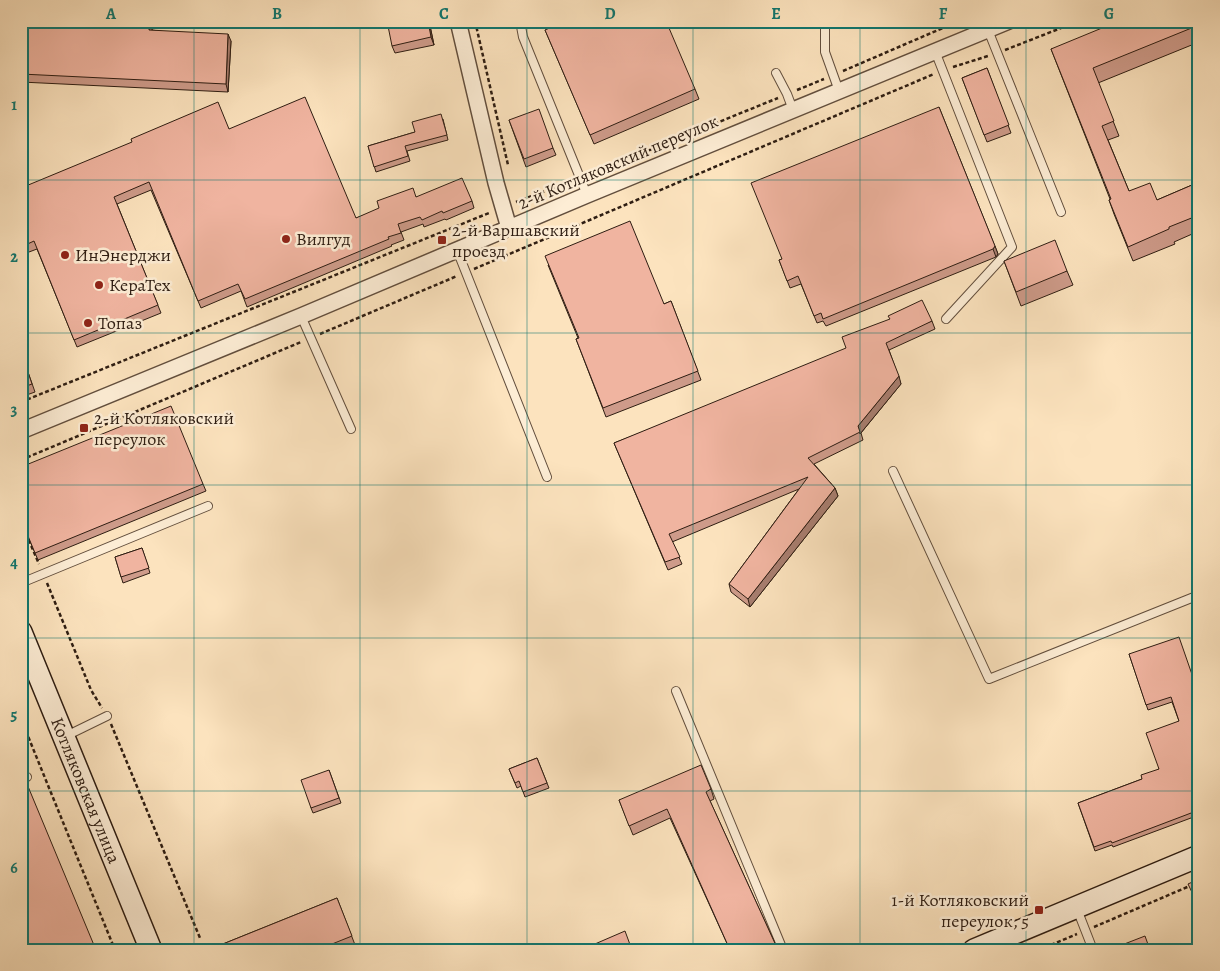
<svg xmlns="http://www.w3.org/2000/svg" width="1220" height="971" font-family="Alegreya,serif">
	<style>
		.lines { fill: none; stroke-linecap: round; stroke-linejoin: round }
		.lane-casing { stroke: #624e3d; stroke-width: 10 }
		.street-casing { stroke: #624e3d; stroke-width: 18 }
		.secondary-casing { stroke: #2e1d12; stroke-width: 24 }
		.path { stroke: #2e1d12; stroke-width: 2.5; stroke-dasharray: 4 2.5; stroke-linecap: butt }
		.lane { stroke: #fdedd5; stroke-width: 8 }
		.street { stroke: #fdedd5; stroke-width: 15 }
		.secondary { stroke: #fdedd5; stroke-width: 21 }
		.wall { fill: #ce9b8a; stroke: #2e1d12 }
		.shaded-wall { fill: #a87e70; stroke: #2e1d12 }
		.building { fill: #f0b4a0; stroke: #2e1d12 }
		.grid { fill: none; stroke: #0f766e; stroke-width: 1; stroke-opacity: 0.55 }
		.poi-dot { fill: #8f2418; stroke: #fdedd5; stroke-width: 2 }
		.labels { text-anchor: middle; stroke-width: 5; stroke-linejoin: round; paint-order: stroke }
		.street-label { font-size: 18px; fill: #2e1d12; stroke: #fdedd5 }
		.poi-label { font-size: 18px; fill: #2e1d12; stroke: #fdedd5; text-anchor: start }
		.neatline { fill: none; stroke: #0f766e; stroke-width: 2 }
		.grid-label { font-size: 16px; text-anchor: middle; font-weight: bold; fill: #0f766e }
	</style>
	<rect width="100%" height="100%" fill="#fce3be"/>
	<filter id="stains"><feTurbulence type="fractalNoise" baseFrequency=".004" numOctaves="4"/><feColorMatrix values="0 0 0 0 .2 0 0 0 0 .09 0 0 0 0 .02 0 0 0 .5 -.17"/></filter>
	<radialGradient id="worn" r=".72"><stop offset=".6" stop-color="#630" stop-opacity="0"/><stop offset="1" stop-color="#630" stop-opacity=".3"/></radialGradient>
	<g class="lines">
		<g class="lane-casing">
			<path id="lane" d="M520,21L523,37L587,195
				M825,21V52L839,91
				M988,30L1061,212
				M935,51L1012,247L946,319
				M776,73L787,94L793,110
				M457,250L547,477
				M301,316L351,429
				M893,471L989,679L1199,595
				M21,583L208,506
				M676,691L783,950
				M66,736L107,716
				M21,780L27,777
				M1077,909L1093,950"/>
		</g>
		<g class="street-casing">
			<path id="street" d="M458,21L496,183L509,228
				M21,431L301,316L587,195L1009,21"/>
		</g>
		<g class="secondary-casing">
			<g id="secondary">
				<path id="s1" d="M21,632L151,950"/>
				<path d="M974,950L1199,856"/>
			</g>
		</g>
		<path class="path" d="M475,21L508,165
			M1005,50L1079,21
			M953,67L988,56
			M843,71L959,21
			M797,90L824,79
			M588,175L778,98
			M516,202L572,181
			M474,269L934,74
			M320,334L457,276
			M21,402L489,213L488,211
			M21,460L301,342
			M21,522L39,564
			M47,583L91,690L102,708
			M21,719L115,950
			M111,724L200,938
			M1094,927L1192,885
			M1039,950L1077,934"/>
		<use href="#lane" class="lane"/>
		<use href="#street" class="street"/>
		<use href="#secondary" class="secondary"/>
	</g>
	<path class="wall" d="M21,21H152V30L231,41L228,92L21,82Z
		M429,21L434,45L395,53L392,46Z
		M1199,21V42L1098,83L1119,136L1108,140L1129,191L1157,200L1199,182V231L1174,242L1175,244L1133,261L1114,214L1109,200L1110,199L1051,49Z
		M545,30L695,89L699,99L594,144Z
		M987,68L1011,133L987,142L962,78Z
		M939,107L998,254L996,257L826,326L823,321L817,323L801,284L790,288L779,260L782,259Z
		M443,119L448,140L407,151L410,161L376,172L368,146L415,132Z
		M509,120L553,148L556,155L526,167Z
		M229,129L356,218L416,197L472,201L474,208L446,220L445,219L424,227L423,224L401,232L404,240L391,245L392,246L247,307L241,291L201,308L151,190L117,204L161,313L77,347L37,249L21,255V188Z
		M1004,261L1067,271L1073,285L1021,306Z
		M548,265L664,304L671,301L701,380L606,417L576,339L578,338Z
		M932,321L935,329L889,350L901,384L861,433L863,440L814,464L835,488L838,496L750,607L731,592L729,584L799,489L672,542L682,564L668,570L614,443Z
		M21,352L35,392L21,397Z
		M203,484L206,491L38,560L21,520Z
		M142,548L150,573L123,583L115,557Z
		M1129,654L1196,686L1199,685V815L1113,847L1112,845L1095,851L1078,803L1142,779L1159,769L1179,721L1172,702L1148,710Z
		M537,758L549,788L525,797L521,786L517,788L509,769Z
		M329,770L341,803L313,813L311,808Z
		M711,789L714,799L710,801L778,950H730L670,818L633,835L619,800Z
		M337,898L357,950H208Z"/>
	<path class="shaded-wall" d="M149,21H152V37L149,30Z
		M428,21H429L434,45L431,37Z
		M228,34L231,41L228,92L226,84Z
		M995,246L998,254L996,257L993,249Z
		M899,376L901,384L860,434L858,426Z
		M835,488L838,496L750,607L748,599Z"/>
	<path class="building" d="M21,21H149V30L228,34L226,84L21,74Z
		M387,21H428L431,37L392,46Z
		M566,21H666L695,89L590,135L545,30Z
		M1119,21H1199V25L1093,68L1114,121L1102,126L1129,191L1150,183L1157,200L1199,182V215L1169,227V229L1128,247L1109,200L1111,199L1051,49Z
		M987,68L1009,125L984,135L962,78Z
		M305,97L356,218L379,208L377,201L413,188L416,197L462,178L472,201L443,213L442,211L422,220L420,217L398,224L401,233L388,237L389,239L245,299L238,284L198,301L149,182L114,197L158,305L74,340L34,241L21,247V188L132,142L131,139L218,102L229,129Z
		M939,107L995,246L993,249L823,319L821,313L814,316L798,276L787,281L779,260L782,259L751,183Z
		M539,109L553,148L524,159L509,120Z
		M441,114L447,135L405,146L408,156L374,167L368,146L415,132L412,122Z
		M630,221L664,304L671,301L698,371L603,408L576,339L579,338L545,256Z
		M1055,240L1067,271L1016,292L1004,261Z
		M922,300L932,321L886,343L899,376L858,426L860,432L808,458L835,488L748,599L729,584L808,477L669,534L680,557L665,562L614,443L846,348L842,337L890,319L888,316Z
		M21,352L32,384L21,388Z
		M171,406L203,484L35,553L21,519V467Z
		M142,548L149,568L121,577L115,557Z
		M1179,637L1196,686L1199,685V810L1112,843L1111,841L1094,847L1078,803L1142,779L1141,775L1159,769L1146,733L1179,721L1171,697L1146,705L1129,654Z
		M537,758L547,783L523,792L519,781L515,783L509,769Z
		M701,765L711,789L706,792L778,950H730L667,809L629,826L619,800Z
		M329,770L339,798L311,808L301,780Z
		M27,784L96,950H21V786Z
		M1199,879V907L1188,884Z
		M337,898L352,936L317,950H291L290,947L283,950H208Z
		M625,931L632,950H581Z
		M1145,936L1150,950H1115L1114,948Z
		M1196,944L1198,950H1181V949Z"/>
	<path class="grid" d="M194,21V950M360,21V950M527,21V950M693,21V950M860,21V950M1026,21V950M21,180H1199M21,333H1199M21,485H1199M21,638H1199M21,791H1199"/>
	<g class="poi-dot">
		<circle cx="286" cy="239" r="5"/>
		<rect x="437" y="235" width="10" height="10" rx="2.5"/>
		<circle cx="65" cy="255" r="5"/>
		<circle cx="99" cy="285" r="5"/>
		<circle cx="88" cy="323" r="5"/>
		<rect x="79" y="423" width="10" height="10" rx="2.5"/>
		<rect x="1034" y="905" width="10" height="10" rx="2.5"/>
	</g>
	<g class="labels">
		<g class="street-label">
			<text transform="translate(618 162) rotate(-23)" y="6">2-й Котляковский переулок</text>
			<text dy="6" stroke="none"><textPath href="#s1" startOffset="171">Котляковская улица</textPath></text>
		</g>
		<g class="poi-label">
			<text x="452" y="236">2-й Варшавский<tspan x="452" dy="21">проезд</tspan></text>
			<text x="296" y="245">Вилгуд</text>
			<text x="75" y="261">ИнЭнерджи</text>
			<text x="109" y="291">КераТех</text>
			<text x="98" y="329">Топаз</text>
			<text x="94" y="424">2-й Котляковский<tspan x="94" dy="21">переулок</tspan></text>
			<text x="1029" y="906" text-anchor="end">1-й Котляковский<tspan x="1029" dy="21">переулок, 5</tspan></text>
		</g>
	</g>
	<rect width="1220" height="971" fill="none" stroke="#fce3be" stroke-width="55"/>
	<rect x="28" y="28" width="1164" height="916" class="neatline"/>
	<g class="grid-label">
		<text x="111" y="19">A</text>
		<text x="277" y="19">B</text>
		<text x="444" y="19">C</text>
		<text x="610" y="19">D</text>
		<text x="776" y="19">E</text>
		<text x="943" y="19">F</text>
		<text x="1109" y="19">G</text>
		<text x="14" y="110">1</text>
		<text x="14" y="262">2</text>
		<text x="14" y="415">3</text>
		<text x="14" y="568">4</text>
		<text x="14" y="720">5</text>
		<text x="14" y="873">6</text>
	</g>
	<rect width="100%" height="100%" filter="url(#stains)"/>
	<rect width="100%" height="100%" fill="url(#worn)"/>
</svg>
